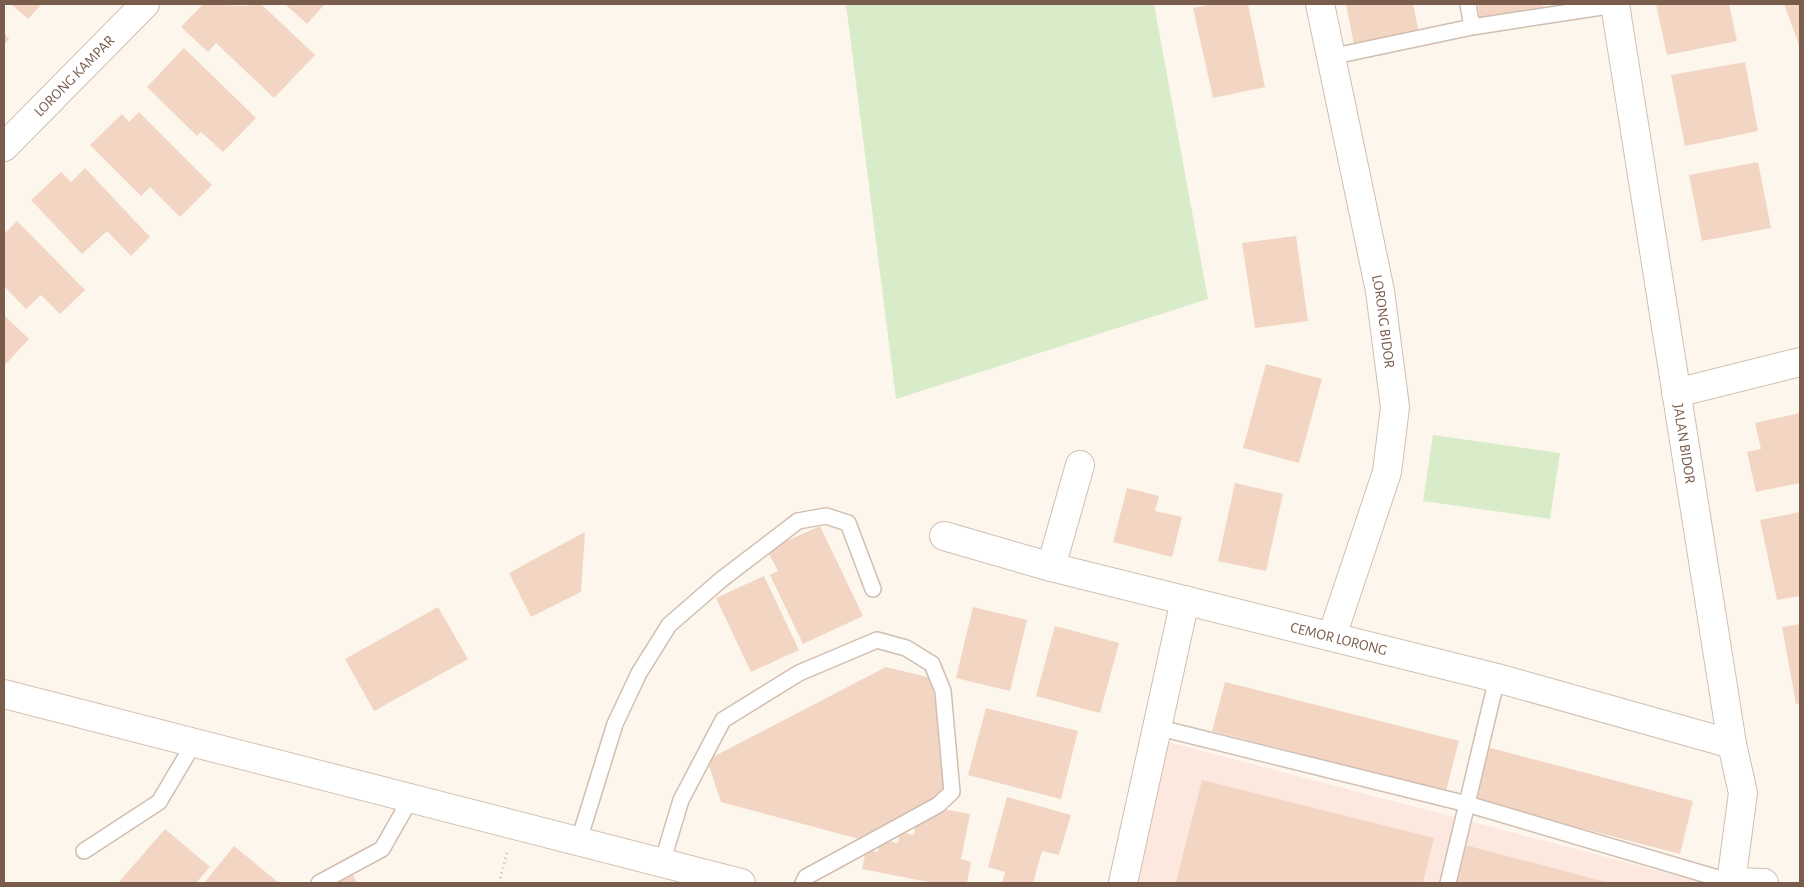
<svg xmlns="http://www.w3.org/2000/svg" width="1804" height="887" font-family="'Alegreya Sans',sans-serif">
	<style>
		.commercial { fill: #fde8e0 }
		.green { fill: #d8ecc9 }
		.building { fill: #f3d5c3 }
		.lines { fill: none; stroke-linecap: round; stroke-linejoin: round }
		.lane-casing { stroke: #d1beb0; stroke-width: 18 }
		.street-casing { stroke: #d1beb0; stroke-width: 30 }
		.secondary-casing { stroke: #d6c0b0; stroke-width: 30 }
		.path { stroke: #d9b8a5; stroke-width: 3; stroke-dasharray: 1 4; stroke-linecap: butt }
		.lane { stroke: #fff; stroke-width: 15 }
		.street { stroke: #fff; stroke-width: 28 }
		.secondary { stroke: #fff; stroke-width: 28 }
		.labels { text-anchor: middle; stroke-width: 4; stroke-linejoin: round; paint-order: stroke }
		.street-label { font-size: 15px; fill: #7a5c4d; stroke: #fffaf3 }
	</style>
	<rect width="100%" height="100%" fill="#fdf6ec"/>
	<path class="commercial" d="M1164,741L1705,883H1135Z"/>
	<path class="green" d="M846,4H1154L1208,299L896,399Z
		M1433,435L1560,453L1550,519L1423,501Z"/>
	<path class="building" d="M11,4H42L28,19Z
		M203,4L244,6L261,4L315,55L274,98L216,43L208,52L181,27Z
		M285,4H325L307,24Z
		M1214,4H1248L1265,87L1213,98L1193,8Z
		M1346,4H1413L1421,43L1356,55Z
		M1478,4H1543L1546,20L1481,30Z
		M1656,4H1729L1737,41L1667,55Z
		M1784,4H1800V48Z
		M4,33L9,39L4,45Z
		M184,48L256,118L223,152L201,132L197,136L147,87Z
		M1745,62L1758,131L1685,146L1671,75Z
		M139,112L212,185L180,217L150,187L141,196L90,145L122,114L129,122Z
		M1758,162L1771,228L1702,241L1689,175Z
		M85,168L150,237L131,256L107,231L82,254L31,200L61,172L71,182Z
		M17,221L85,290L60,314L41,295L26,309L4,286V234Z
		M1296,236L1308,321L1255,328L1242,243Z
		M4,315L29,339L4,366Z
		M1266,364L1322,379L1299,463L1243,448Z
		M1800,413V483L1756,492L1747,452L1761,449L1755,423Z
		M1235,483L1283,494L1266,571L1218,561Z
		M1127,488L1159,496L1155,511L1182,517L1172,557L1113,542Z
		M1800,512V596L1777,600L1760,520Z
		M820,526L863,616L803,644L770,575L778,571L767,550Z
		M585,532L581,592L531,617L509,573Z
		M764,576L799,650L751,672L716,598Z
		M438,607L468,659L374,711L345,659Z
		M973,607L1027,620L1010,691L956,678Z
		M1800,624V703L1796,704L1782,627Z
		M1055,626L1119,643L1100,713L1036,696Z
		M886,667L931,678L951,789L859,839L721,802L707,760Z
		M1225,682L1459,741L1446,791L1212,731Z
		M986,708L1078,731L1061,799L968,775Z
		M1487,747L1693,801L1680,854L1473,800Z
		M1202,780L1434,838L1423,883L1176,882Z
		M1007,797L1071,815L1059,855L1042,851L1033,883H1002L1005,872L988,867Z
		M938,808L970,814L961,859L971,862L967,883H933L862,869L866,850L878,852L880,840L898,843L900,832L914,835L917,817Z
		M165,829L210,867L196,883H118Z
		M1461,844L1610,883H1451Z
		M234,846L279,883H204Z
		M353,875L357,883H335Z"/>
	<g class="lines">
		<g class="lane-casing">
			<path id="lane" d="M1468,4L1472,27
				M1330,57L1472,27L1615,5
				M1156,727L1467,804L1731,882
				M579,840L615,724L639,673L669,625L722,579L798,521L826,516L848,523L873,589
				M84,851L159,802L194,743
				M662,863L681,800L723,720L799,673L877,640L906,648L932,664L943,691L952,792L938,805L830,864L806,877L803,883
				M319,883L382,849L411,798
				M1448,883L1497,678"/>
		</g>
		<g class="street-casing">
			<g id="street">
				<path id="s1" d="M1320,4L1380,291L1395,407L1387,472L1332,636"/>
				<path id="s2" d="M1615,4L1732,744L1743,793L1731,883"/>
				<path id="s3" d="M4,147L145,4"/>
				<path d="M1676,393L1800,362"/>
				<path id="s4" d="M944,536L1051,567L1497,678L1732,744"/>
				<path d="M1051,567L1080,465"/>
				<path d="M1731,882L1764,883"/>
				<path d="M1123,883L1185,600"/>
			</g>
		</g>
		<g class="secondary-casing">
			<path id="secondary" d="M4,694L741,883"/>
		</g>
		<path class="path" d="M499,883L507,852"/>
		<use href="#lane" class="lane"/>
		<use href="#street" class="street"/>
		<use href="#secondary" class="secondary"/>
	</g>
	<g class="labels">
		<g class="street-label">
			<text dy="5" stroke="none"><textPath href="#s3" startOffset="100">LORONG KAMPAR</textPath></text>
			<text dy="5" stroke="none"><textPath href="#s1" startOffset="324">LORONG BIDOR</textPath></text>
			<text dy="5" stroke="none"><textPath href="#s2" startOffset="445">JALAN BIDOR</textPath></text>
			<text dy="5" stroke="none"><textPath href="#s4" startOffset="408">CEMOR LORONG</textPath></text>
		</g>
	</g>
	<rect width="1804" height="887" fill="none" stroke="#7a5c4d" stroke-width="10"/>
</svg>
